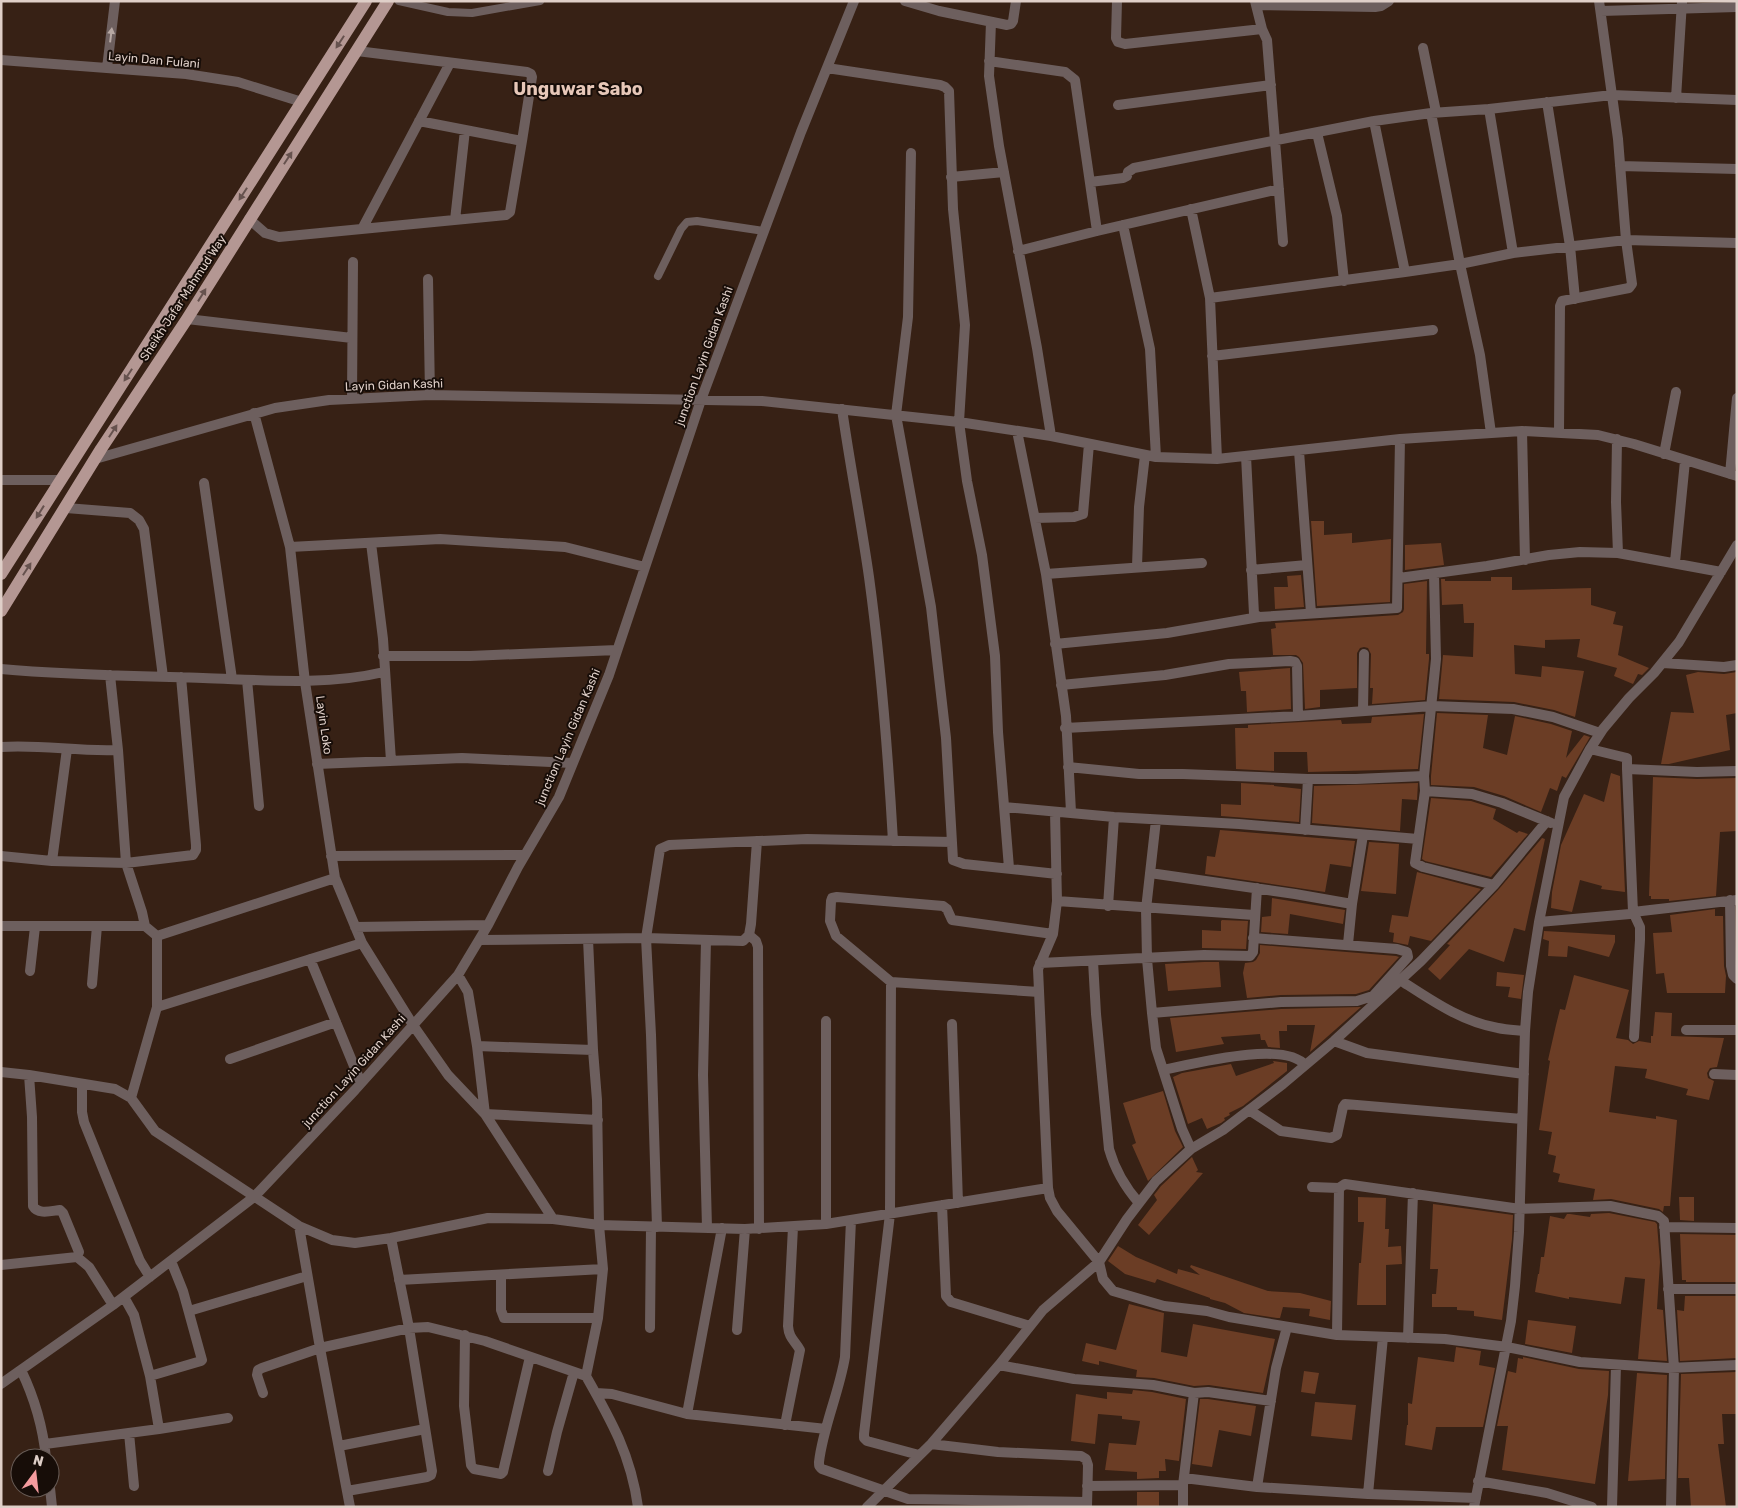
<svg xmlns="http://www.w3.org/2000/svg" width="1738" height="1508" font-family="Rubik,sans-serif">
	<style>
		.building { fill: #6b3d25 }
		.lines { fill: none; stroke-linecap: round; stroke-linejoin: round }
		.service { stroke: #6d5f5e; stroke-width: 8 }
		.minor { stroke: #6d5f5e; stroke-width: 10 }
		.primary { stroke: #b49793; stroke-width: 12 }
		.oneway { fill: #b7a8a3 }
		.oneway2 { fill: #66524e }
		.labels { text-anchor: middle; stroke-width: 4; stroke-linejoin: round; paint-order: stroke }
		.street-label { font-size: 12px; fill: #dfcfc8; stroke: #170d08 }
		.district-label { font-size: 18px; font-weight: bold; fill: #e6c7b8; stroke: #170d08 }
	</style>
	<rect width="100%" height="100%" fill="#372115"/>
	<path class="building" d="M1311,521H1324V535L1352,533V543L1391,539L1390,602L1317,606Z
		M1441,543L1444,565L1405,570V545Z
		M1301,575L1304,607L1275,609L1274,587H1288L1287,576Z
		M1491,577H1512V590L1591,588V605L1616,612L1613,624L1623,626L1618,655L1649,668L1642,675L1638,674L1633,684L1614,676L1617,668L1577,657L1580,639L1545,640V648L1514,645L1515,674L1541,677L1542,666L1584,671L1575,717L1554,710L1514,702L1439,699L1443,655L1473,657L1474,623H1464L1463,604L1442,605L1441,579H1445V581H1491Z
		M1427,581L1426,654H1429V659L1425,700L1372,704L1373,688H1370L1371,654L1368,648L1364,647L1360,648L1357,653V688L1320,690V707L1305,709L1303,663L1299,657L1296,655H1273L1271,629L1276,628L1275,623L1398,615L1403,612L1404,609V584Z
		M1290,668L1291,709L1247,712L1246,691H1241L1239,672Z
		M1698,672L1724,674L1737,672V713L1726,715L1730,750L1669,764H1661L1671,712L1694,713L1686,675Z
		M1437,713L1488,715L1483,748L1507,755L1515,716L1551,724L1572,731L1566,758L1584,735L1590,737L1566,778L1562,776L1557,791L1550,788L1541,812L1504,796L1474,787L1431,785V776Z
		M1424,714L1418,769L1308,772L1307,752H1274V771L1236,769L1235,728H1248V725L1341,720L1342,724L1371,723L1372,717Z
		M1611,773L1620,776L1625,892L1601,889L1602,886L1580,880L1572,912L1551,908L1552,892L1561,845L1584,794L1604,802Z
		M1653,777L1697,779L1737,778V831L1720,832L1716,896L1669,901V899H1651V896H1649Z
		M1241,783L1274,785V786L1301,789L1299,822L1221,816V804L1241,805Z
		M1418,783L1417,800L1402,799L1400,831L1312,823L1314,786Z
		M1431,798L1471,801L1496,809L1493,819L1517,833L1519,831L1528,834L1491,877L1425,861L1422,859Z
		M1220,830L1355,841L1351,867L1330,864L1325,892L1205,874L1207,856L1215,857Z
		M1542,838L1545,839L1525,931L1514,928L1504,962L1469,949L1440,980L1428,969L1450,945L1447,944L1499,889Z
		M1369,842L1399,844L1396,894L1361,891Z
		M1417,872L1481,889L1431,941L1410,936L1408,945L1393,942L1394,933L1389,932L1392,915L1408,917Z
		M1272,898L1345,910L1343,924L1290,914L1288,934L1261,932L1262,917L1271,916Z
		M1715,909V916H1723L1724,966L1726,976L1725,993H1667L1664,973L1656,974L1653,933L1672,932L1670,915Z
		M1222,920L1248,921L1246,949L1202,948V930L1221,931V921Z
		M1544,931L1615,935V942L1609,957L1568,946L1567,957L1548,956L1549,941L1543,939Z
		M1260,945L1396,956L1399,957L1369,990L1356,994L1281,995L1247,998L1243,973L1245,963L1253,962L1256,960L1260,953Z
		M1204,962H1219L1221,987L1168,991L1165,964Z
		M1497,972L1524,975L1521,999L1508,997L1510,987L1496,986Z
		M1574,975L1629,990L1616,1038L1628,1040L1633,1044L1639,1041L1651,1043V1036H1653L1655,1012L1672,1013L1671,1036L1724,1038L1717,1067L1710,1068L1707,1073L1708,1078L1714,1081L1709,1100L1686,1095L1688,1089L1645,1078L1647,1069L1615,1066L1609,1112L1656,1119V1116L1677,1120L1670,1206H1664L1663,1212L1659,1209L1611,1199L1593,1200L1595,1189L1558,1182L1560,1174L1553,1172L1556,1156L1548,1154L1552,1132L1539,1130L1550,1061L1548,1060L1556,1025L1560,1009L1565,1010Z
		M1361,1007L1310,1052L1315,1025H1287V1031H1279L1280,1048L1268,1047L1265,1040H1261L1260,1034L1221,1037L1224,1044L1176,1052L1170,1018L1281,1009Z
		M1273,1061L1287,1063V1071L1243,1106L1229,1113L1230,1115L1224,1118L1225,1120L1221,1123L1207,1129L1202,1118L1188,1124L1173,1077L1182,1073L1231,1064L1236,1076L1274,1063Z
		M1163,1091L1175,1131L1183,1147L1148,1181L1132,1145L1136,1143L1123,1103Z
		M1192,1157L1198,1170L1196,1172L1203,1173L1149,1235L1138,1225L1157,1200L1154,1195L1161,1186Z
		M1358,1197L1386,1198L1385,1229H1389L1388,1247L1401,1246L1402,1264L1386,1265V1305H1357L1359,1263H1361L1364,1222H1358Z
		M1679,1197H1694V1221L1680,1220Z
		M1433,1204L1513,1215L1512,1239L1502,1320L1474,1316V1311L1457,1310V1307H1432V1294H1436L1438,1269H1430Z
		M1609,1213L1655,1222L1657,1224L1660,1262L1657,1309L1663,1310L1667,1361L1638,1359L1645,1279L1625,1277L1621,1304L1569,1297V1299L1535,1292L1538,1274H1539L1541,1257H1544L1550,1216L1564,1219L1567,1214H1570L1590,1217L1591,1214Z
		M1680,1234L1737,1235V1282H1686V1280H1682Z
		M1118,1246L1136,1257L1177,1274L1178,1269L1200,1275L1190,1267L1191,1265L1268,1291L1300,1293L1331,1301L1330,1320L1309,1316L1310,1309L1283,1307L1280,1318H1277L1244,1313L1225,1303L1210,1299V1298L1157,1279L1155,1283L1125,1274L1108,1261Z
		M1685,1296H1737V1358L1680,1361L1677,1310L1684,1311Z
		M1129,1304L1164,1313L1161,1352L1187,1357L1193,1324L1275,1339L1263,1393L1209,1385L1194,1386L1154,1378L1136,1377L1137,1370L1099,1361V1365L1082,1361L1086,1343L1116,1350Z
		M1528,1320L1576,1326L1572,1353L1525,1344Z
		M1456,1347L1481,1351L1479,1365L1495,1368L1483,1427H1436L1432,1450L1405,1445L1407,1425H1408V1403L1412,1404L1418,1357L1454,1362Z
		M1523,1357L1579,1369L1609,1371L1608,1395L1595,1484L1502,1470L1508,1426H1497L1508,1371L1516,1373L1518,1358L1523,1359Z
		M1304,1371L1319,1373L1315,1394L1301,1392Z
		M1737,1372V1414H1722L1724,1444H1718L1726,1507H1691L1689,1478H1678L1681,1374Z
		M1637,1373L1667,1375L1665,1479L1628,1481Z
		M1133,1390L1152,1392L1186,1399L1179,1461L1165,1459L1166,1471H1159V1478L1137,1479V1472L1105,1470L1109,1443L1136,1445L1140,1421L1122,1419V1416L1098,1414L1095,1444L1071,1441L1076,1394L1107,1399V1392L1132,1394Z
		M1200,1399H1208L1256,1406L1251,1436L1219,1430L1212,1467L1192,1464Z
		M1315,1402L1356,1405L1352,1440L1311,1436Z
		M1137,1492H1159V1507H1137Z"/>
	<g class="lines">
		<path class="service" d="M399,1L448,12L472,13L540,1
			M658,276L681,229L687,222L697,221L764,231"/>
		<path class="minor" d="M905,1L939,11L1007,25L1011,24L1013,21L1016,1
			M1117,1L1116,38L1118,42L1125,44L1262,29
			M1255,1L1262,29L1267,40L1283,242
			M1256,5L1375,7L1381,6L1389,1
			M1601,11L1737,7
			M991,22L989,76L999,146L1037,348L1051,436
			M1423,48L1436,112
			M357,51L527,72L531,74L532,77L522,141L419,121
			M1,60L186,74L238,82L302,102
			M989,61L1065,72L1075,80L1097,231
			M107,68L115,1
			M827,68L940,85L945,87L949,91L953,209L965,325L959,422L967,481L982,555L995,656L998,732L1009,868
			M1676,98L1682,2
			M1547,102L1570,246L1575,299
			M1118,105L1271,85
			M1489,109L1513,253
			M1431,113L1460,264L1480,355L1491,433
			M1374,121L1405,272
			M1317,133L1337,216L1344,281
			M911,153L908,317L896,415L931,607L946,738L953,860L964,864L1057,874
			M1620,166L1737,169
			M951,177L1004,172
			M1090,182L1123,178L1127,176L1128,172L1134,168L1374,121L1431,113L1489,109L1612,95L1737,100
			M1191,209L1210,298L1217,459
			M249,219L265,233L279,237L506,215L510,212L522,141
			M455,220L465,130
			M1123,225L1150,349L1156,457
			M362,229L450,63
			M1018,251L1097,231L1279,189
			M428,279L430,395
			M1210,298L1405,272L1460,264L1513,253L1626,240L1737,243
			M187,319L352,338
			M1212,356L1433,330
			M352,398L353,262
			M842,409C850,465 861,521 869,577C881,665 888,753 893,841
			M254,413L290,547L305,682L335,878L362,943L413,1025L448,1075L485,1114L553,1219
			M1017,431L1046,574L1066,716L1071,812
			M1522,431L1525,560
			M1559,432L1560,306L1562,301L1629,288L1632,284L1626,240L1618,139L1599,1
			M1617,439L1616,502L1618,553
			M1299,451L1311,613
			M1664,454L1676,392
			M1246,456L1254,614L1259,617L1397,608L1400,439
			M95,459L275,408L329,400L430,395L762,401L959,422L1051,436L1156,457L1217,459L1400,439L1522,431L1598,435L1634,444L1737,476
			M1730,474L1737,398
			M1,480H61
			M204,483L232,679
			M66,508L130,513L139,520L144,529L163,677
			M1035,518L1074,517L1083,514L1089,444
			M371,543L383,639L391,761
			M290,547L440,539L565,547L645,567
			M1675,562L1685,461
			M1137,567L1139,507L1145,455
			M1251,570L1307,565
			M1046,574L1202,563
			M1434,574L1436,659L1424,776L1425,791L1415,863L1423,867L1494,885
			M1399,578L1487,566L1549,555L1580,552L1618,553L1721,572
			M1055,644L1167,633L1259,617
			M383,656H470L617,650
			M1663,663L1724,667L1737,665
			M1,669C68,675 135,676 203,678C263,680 325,686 384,672
			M247,680L259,806
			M1061,685L1165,675L1229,664L1290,661L1295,662L1297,666L1298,716
			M1363,710L1364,654
			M1065,728L1298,716L1432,706L1513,709L1553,717L1600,733
			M1,747C40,744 79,752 118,750L110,675
			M1590,749L1627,758V769L1697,772L1737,771
			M118,750L126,863L142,912L145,926L157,936V1007L131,1098
			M317,764L462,758L572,763
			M1068,767L1139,774H1183L1308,779H1356L1424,776
			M1627,769L1633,912L1640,927V940L1634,1037
			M1425,791L1472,794L1502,803L1551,823
			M1004,807L1114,817L1239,824L1418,839
			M1055,812L1057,901L1053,934L1038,969L1048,1188L1050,1198L1057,1211L1099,1262L1103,1279L1113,1291L1164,1306L1207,1311L1229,1317L1337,1335L1445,1339L1507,1347L1580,1362L1669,1368L1737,1365
			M1156,820L1146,909L1147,959L1152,1013L1156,1048L1182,1129L1191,1149
			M1305,830L1308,779
			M1,856L52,861L126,863L193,855L196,850V845L181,677
			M331,856L525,855
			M52,861L67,749
			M1150,873L1295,894L1352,904
			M1730,900L1731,966L1733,975L1737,979
			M1057,901L1254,915
			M1108,906L1114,817
			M1539,922L1630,914L1633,912L1737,900
			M1,926H145
			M355,927L488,925
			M749,935L756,941L758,947L759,1229
			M157,936L335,878
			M588,939L593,1050L597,1100L599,1225L603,1269L598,1318L586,1376C611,1420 631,1455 638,1507
			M479,940L646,938L743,941L749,935L751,924L757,841
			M706,940L703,1075L707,1228
			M1348,944L1352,904L1363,835
			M310,959L361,1083
			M1093,961L1096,1014L1109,1149C1115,1170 1125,1187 1139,1203
			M1040,963L1204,955L1250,956L1253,952L1257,888
			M30,971L35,927
			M458,975L468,992L477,1046L485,1114L598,1120
			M1400,980C1431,1000 1462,1022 1498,1028C1507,1030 1516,1030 1525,1031
			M891,982L890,1214L864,1434V1438L867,1441L919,1455
			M92,984L97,926
			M1039,992L891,982L836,936L830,921L831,901L832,898L837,897L943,906L947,909L952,920L1053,934
			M157,1007L362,943
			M1152,1013L1281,1002L1357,1001L1373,996L1408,957L1407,952L1397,949L1253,938
			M952,1024L958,1203
			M1686,1030H1737
			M1334,1041L1367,1053L1524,1074
			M477,1046L593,1050
			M230,1059L336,1022
			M1163,1070C1193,1064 1284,1040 1305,1065
			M1,1072L29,1075L115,1089L131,1098L155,1131L299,1226L332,1240L355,1243L391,1238L488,1218L553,1219L599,1225L745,1229L826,1224L1048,1188
			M1714,1074L1737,1075
			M29,1075L32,1117L33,1206C38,1215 51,1211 60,1210L63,1213L79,1252L77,1257
			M82,1084V1112L84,1122L140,1261L150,1277
			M1249,1110L1281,1131L1331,1138L1337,1135L1343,1107L1345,1104L1522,1119
			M1312,1187L1339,1188L1345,1184L1520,1209L1610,1206L1658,1216L1664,1221L1674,1368L1671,1507
			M942,1205L946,1296L951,1302L1030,1326
			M851,1220L845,1357C839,1393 823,1427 819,1462C819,1467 819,1466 822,1469L908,1499L1087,1502
			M826,1224V1021
			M299,1226L320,1348L350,1507
			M657,1227L651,1035L646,938L660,849L669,845L807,839L952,842
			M1664,1227L1737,1228
			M1,1265L77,1257L89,1267L113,1305
			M501,1275V1310L504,1318H598
			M399,1280L603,1269
			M1668,1289H1737
			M124,1297L134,1315L150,1376L159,1429
			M189,1311L307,1276
			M650,1328L651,1227
			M737,1330L745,1229
			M465,1335L464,1406L471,1465L474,1469L501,1474L503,1472L530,1357
			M1337,1335L1339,1188
			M1408,1338L1413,1193
			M999,1365L1074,1379L1153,1385L1194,1393L1208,1392L1271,1401
			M21,1370C34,1397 43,1428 46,1458
			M150,1376L201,1361L202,1360L183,1291L171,1261
			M1,1384L113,1305L254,1197L355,1090L458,975L488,925L518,867L559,797L609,675L701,400L801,132L854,1
			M263,1393L257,1375L258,1370L262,1368L320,1348L409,1328L428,1327L485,1341L586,1376
			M596,1393L612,1394L687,1414L826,1429
			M687,1414L722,1228
			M785,1425L800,1350C794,1340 789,1338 788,1326L793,1227
			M129,1433L134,1486
			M45,1444L159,1429L228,1418
			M931,1444L998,1452L1081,1456L1086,1459L1088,1465L1087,1507
			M339,1446L425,1429
			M548,1471L557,1432L574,1372
			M1184,1478L1257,1487L1368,1494L1476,1498
			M1478,1481L1547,1493L1592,1507
			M1087,1486L1183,1485
			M1257,1487L1276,1368L1287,1327
			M50,1488L52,1507
			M347,1491L427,1477L431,1475L432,1471L409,1328L391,1238
			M1368,1494L1383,1337
			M867,1507L931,1444L999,1365L1043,1310L1099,1262L1127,1219L1156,1181L1191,1149L1223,1130L1283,1084L1334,1041L1421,961L1494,885L1547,821
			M1183,1507V1485L1194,1393
			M1474,1507L1511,1321L1515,1286L1519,1232L1525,1031L1528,992L1539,922L1564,797L1590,749L1603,729L1629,698L1654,673L1679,642L1737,545
			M1612,1507L1616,1365"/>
		<path class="primary" d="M1,574L366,1
			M1,611L101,449L187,319L388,1"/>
	</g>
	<defs><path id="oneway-solid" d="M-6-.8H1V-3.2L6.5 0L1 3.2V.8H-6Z" transform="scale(1.25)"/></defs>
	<use class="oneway" href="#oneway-solid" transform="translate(111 35) rotate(-83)"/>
	<g class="oneway2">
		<use href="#oneway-solid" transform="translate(340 42) rotate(123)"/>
		<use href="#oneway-solid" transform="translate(288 158) rotate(-57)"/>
		<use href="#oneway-solid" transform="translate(243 194) rotate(123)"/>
		<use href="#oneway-solid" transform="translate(202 295) rotate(-58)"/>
		<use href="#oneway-solid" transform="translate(128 375) rotate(123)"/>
		<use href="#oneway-solid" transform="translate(113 431) rotate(-57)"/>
		<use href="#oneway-solid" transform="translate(40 512) rotate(122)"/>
		<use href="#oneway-solid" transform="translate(27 569) rotate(-57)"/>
	</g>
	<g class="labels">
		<g class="street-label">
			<text transform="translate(154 60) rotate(5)" y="4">Layin Dan Fulani</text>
			<text transform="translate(183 298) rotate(-57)" y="4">Sheikh Jafar Mahmud Way</text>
			<text transform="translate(704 356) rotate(-70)" y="4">junction Layin Gidan Kashi</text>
			<text transform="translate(394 385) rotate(-2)" y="4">Layin Gidan Kashi</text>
			<text transform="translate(324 725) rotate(82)" y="4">Layin Loko</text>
			<text transform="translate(568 737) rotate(-67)" y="4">junction Layin Gidan Kashi</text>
			<text transform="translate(354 1071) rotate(-48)" y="4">junction Layin Gidan Kashi</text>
		</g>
		<g class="district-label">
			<text x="578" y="95">Unguwar Sabo</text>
		</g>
	</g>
	<rect width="1738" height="1508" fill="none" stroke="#dfcfc8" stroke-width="5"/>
	<g transform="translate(35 1473) rotate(15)"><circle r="24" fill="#170d08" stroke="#675b55"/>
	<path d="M0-4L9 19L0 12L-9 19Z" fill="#f59b9e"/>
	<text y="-8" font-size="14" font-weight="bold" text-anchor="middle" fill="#dfcfc8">N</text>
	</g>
</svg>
